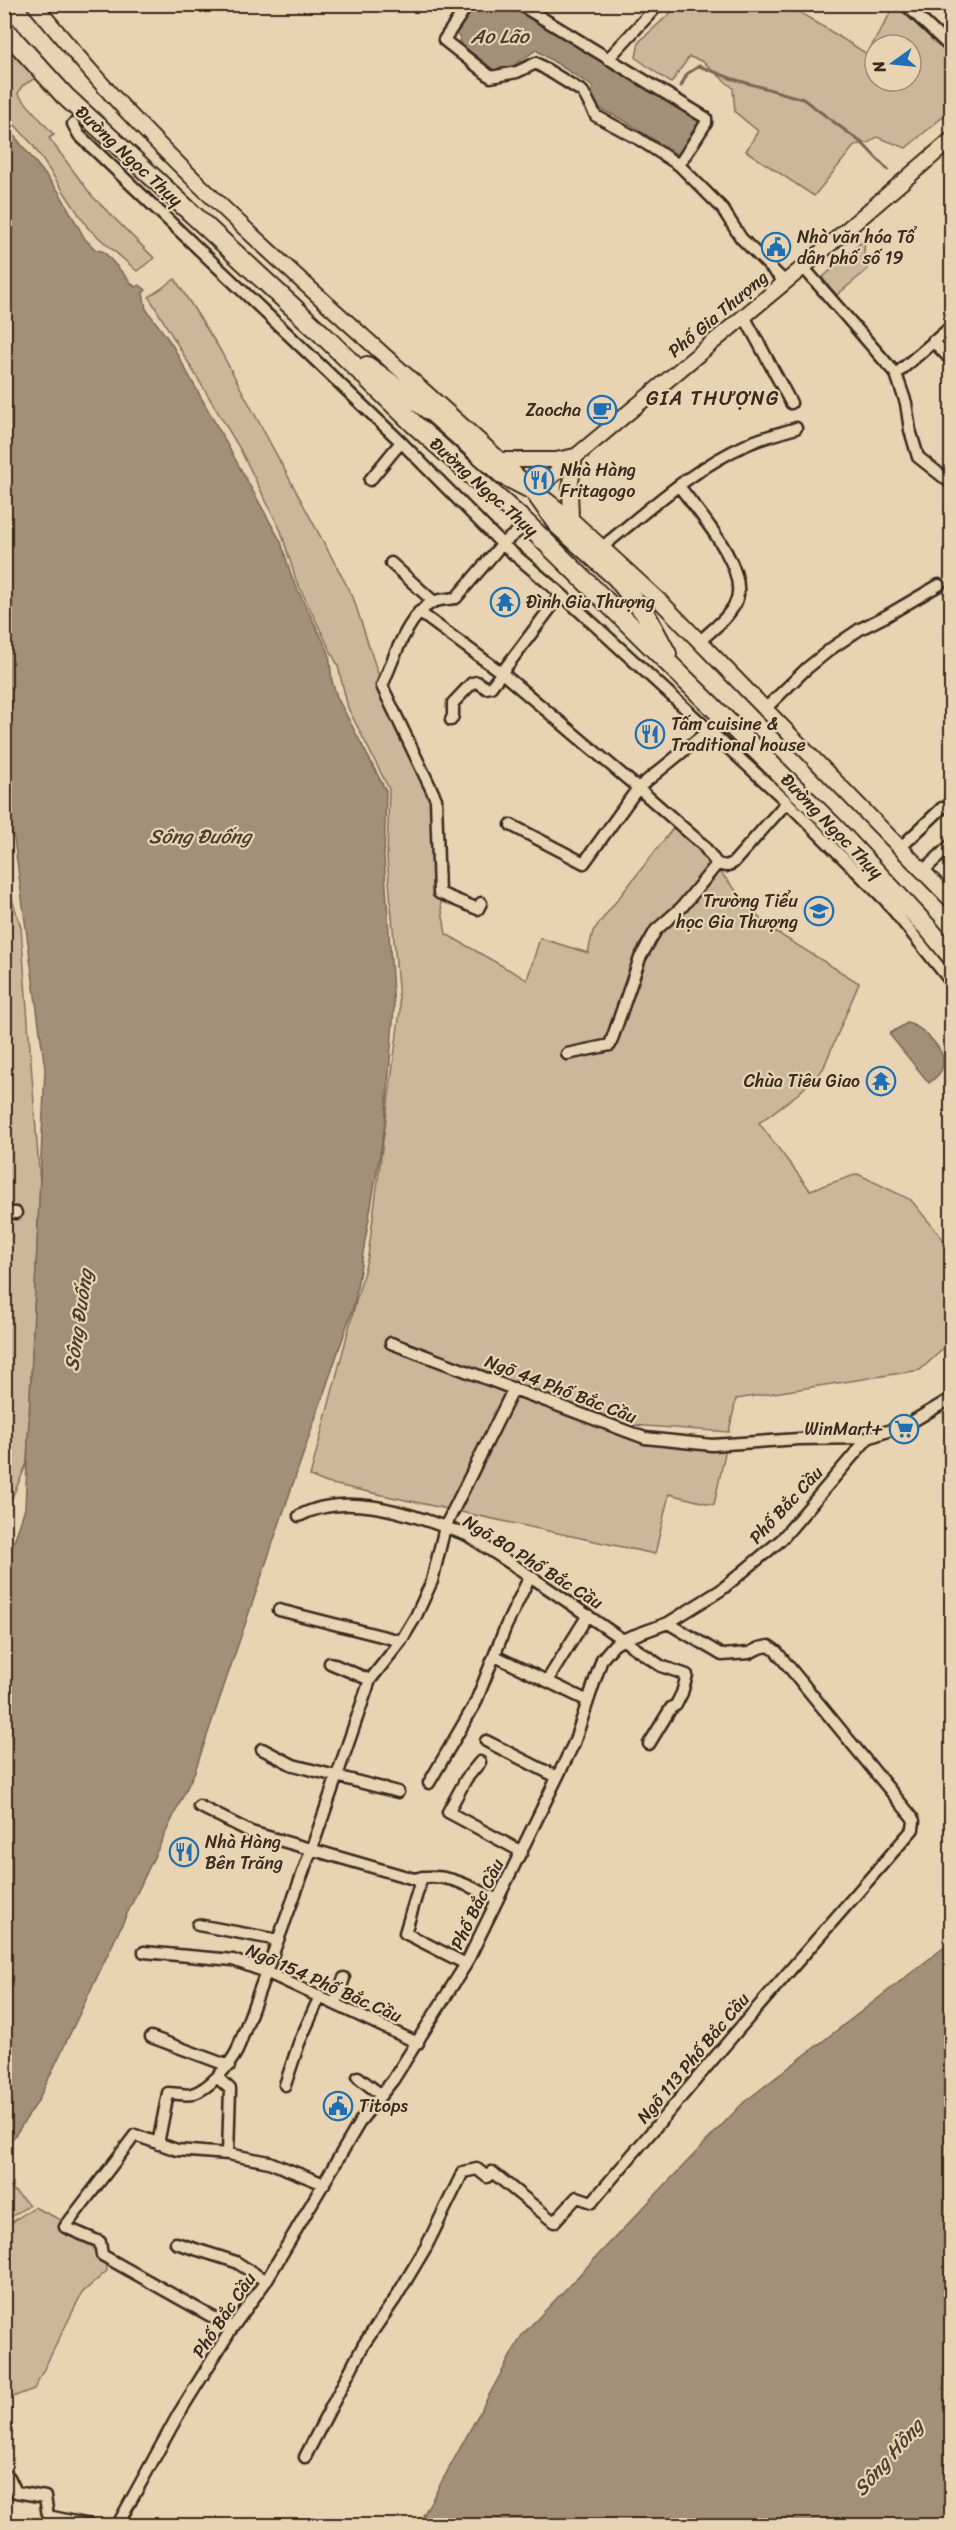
<svg xmlns="http://www.w3.org/2000/svg" width="956" height="2530" font-family="Sriracha,sans-serif">
	<style>
		.green { fill: #ccb79a; stroke: #84705c; stroke-width: 1.5; fill-rule: evenodd }
		.water { fill: #a49078; stroke: #7a6754; stroke-width: 1.5 }
		.lines { fill: none; stroke-linecap: round; stroke-linejoin: round }
		.stream { stroke: #7a6754; stroke-width: 3 }
		.minor-casing { stroke: #3b2a1e; stroke-width: 15 }
		.tertiary-casing { stroke: #3b2a1e; stroke-width: 18 }
		.primary-casing { stroke: #3b2a1e; stroke-width: 22 }
		.minor { stroke: #e8d3b2; stroke-width: 10 }
		.tertiary { stroke: #e8d3b2; stroke-width: 14 }
		.primary { stroke: #e8d3b2; stroke-width: 18 }
		.labels { text-anchor: middle; stroke-width: 4.5; stroke-linejoin: round; paint-order: stroke }
		.street-label { font-size: 18px; fill: #3b2a1e; stroke: #e8d3b2 }
		.poi-label { font-size: 18px; fill: #3b2a1e; stroke: #e8d3b2; text-anchor: start }
		.water-label { font-size: 20px; font-style: italic; fill: #503e30; stroke: #e8d3b2 }
		.neighbourhood-label { font-size: 20px; letter-spacing: 1.5px; fill: #3b2a1e; stroke: #e8d3b2 }
	</style>
	<rect width="100%" height="100%" fill="#e8d3b2"/>
	<filter id="ink" filterUnits="userSpaceOnUse"><feTurbulence type="fractalNoise" baseFrequency=".0167" numOctaves="2"/><feDisplacementMap in="SourceGraphic" scale="12" xChannelSelector="R" yChannelSelector="G"/><feConvolveMatrix kernelMatrix="1 2 1 2 8 2 1 2 1" color-interpolation-filters="sRGB"/></filter>
	<g filter="url(#ink)">
		<path class="green" d="M679,5H788L867,54L895,5L951,56V110L906,148L877,137L868,143L855,145L814,196L746,151L758,131L735,112L733,88L702,61L689,57L671,83L636,58L639,42ZM875,45H911V81H875Z
			M4,40L37,77L22,86L18,94L54,135L49,138L92,196L154,258L137,271L88,228L32,144L5,114Z
			M865,239L863,264L868,269L837,295L822,278Z
			M175,279L219,348L353,597L382,686L436,799L439,893L446,934L527,980L540,938L588,953L593,931L678,822L766,926L859,983L823,1069L799,1093L759,1123L810,1190L858,1174L911,1200L951,1249V1342L920,1370L736,1399L729,1432L618,1424L617,1433L726,1448L714,1505L669,1494L655,1554L327,1483L310,1476L368,1256L400,1011L387,857L389,789L348,708L338,666L296,580L281,531L240,449L149,297Z
			M4,873L21,928L40,1184L27,1463L5,1514Z
			M5,2182L29,2205L5,2221H4Z
			M34,2207L105,2241L107,2271L82,2293L34,2389L5,2400L4,2228Z"/>
		<path class="water" d="M472,5H512L699,115V121L680,153L676,154L625,121L601,109L593,101L592,86L536,50L513,66L494,70L459,42L460,37L453,32Z
			M5,124L59,192L85,239L95,249L104,252L135,287L140,285L146,290L143,293L146,309L171,343L281,542L292,578L329,653L332,681L337,697L386,791L384,857L394,1008L385,1125L354,1305L195,1771L37,2103L5,2150L4,1572L25,1508L45,1069L14,839L4,818Z
			M907,1023C921,1026 946,1049 943,1065C942,1073 935,1078 929,1083L889,1034Z
			M951,1942V2525H418L522,2335L743,2103Z"/>
		<g class="lines">
			<path class="stream" d="M681,86L687,74L699,66L733,79L803,99L862,143L888,170"/>
			<g class="minor-casing">
				<path id="minor" d="M468,4L444,40L491,77L517,72L536,63L583,92L596,116L637,138L679,165L722,208L741,238L785,282
					M519,4L706,118V123L679,165
					M905,4L952,49
					M608,59L659,4
					M73,124L79,135L401,442L502,544L561,594L787,802L886,901L952,983
					M803,267L896,374L906,403L910,430L918,457L952,484
					M744,316L791,403
					M933,341L952,361
					M896,374L952,326
					M370,480L401,442
					M679,486C698,512 752,571 735,604C727,619 712,630 700,641
					M601,548C647,511 693,468 748,444C763,437 781,433 796,428
					M391,563L434,602
					M419,612L502,673L638,788L703,845L717,864
					M765,709L806,669L832,648L860,629L886,616L939,585
					M451,720L453,716V703L472,683L477,682L486,688L491,687L561,594
					M511,825L584,863L638,788L708,731
					M900,848L942,808
					M717,864L726,866L733,863L787,802
					M923,871L952,844
					M481,903L478,909L439,893L436,799L382,686C393,661 407,615 433,602C439,599 449,599 456,598L502,544L527,524
					M567,1054L610,1045L640,958L656,930L682,907L717,864
					M4,1212L16,1213
					M391,1343L645,1438L712,1445L799,1439L868,1438
					M299,1516C342,1492 402,1511 445,1527L514,1388
					M279,1610L401,1641
					M495,1656L588,1701
					M330,1663L370,1680
					M547,1681L588,1615
					M486,1741L557,1777
					M262,1749L293,1765L398,1792
					M480,1762L466,1779L448,1812L522,1852
					M429,1783L475,1704L506,1626L530,1576
					M199,1806L251,1832L414,1879C445,1871 469,1886 496,1899
					M422,1877L405,1933L466,1964
					M198,1925L278,1940
					M144,1952L233,1960L266,1972L418,2043
					M335,2003L344,1978
					M151,2037L229,2066
					M217,2077L230,2089L228,2154
					M358,2077L380,2094
					M285,2085L299,2043L320,1996
					M158,2144L168,2093C175,2093 186,2096 192,2094C209,2089 229,2066 237,2051L312,1848L370,1680L401,1641L416,1616L432,1581L445,1527L467,1535L530,1576L661,1666L687,1675L682,1693L676,1705L671,1708L649,1744
					M176,2243L236,2262L266,2281
					M232,2328L102,2255L100,2242L65,2227L135,2135L177,2150L228,2154L269,2162L324,2184
					M305,2457L364,2344L395,2299L426,2247L463,2172L477,2169L487,2177L492,2172L554,2222L577,2197L592,2202L738,2030L913,1829L914,1821L912,1817L776,1651L769,1646L759,1648L749,1653L722,1655L668,1623
					M4,2476L9,2477L16,2492L45,2497L48,2516L94,2526
					M117,2526L178,2415L232,2328L266,2281L361,2120L393,2080L466,1964L574,1743L602,1659L614,1645L624,1639L668,1623L721,1590L781,1540L868,1438L908,1424L952,1398"/>
			</g>
			<g class="tertiary-casing">
				<path id="tertiary" d="M34,4C68,45 102,86 139,124C260,250 395,362 522,480
					M501,460H556L575,456L570,489L571,519
					M534,491L807,264L952,139
					M544,498L571,519L663,604L952,901"/>
			</g>
			<g class="primary-casing">
				<path id="primary" d="M4,29L65,96L322,334L414,424L527,524L626,621L834,827L928,928L952,957
					M367,366L434,414L503,475L534,491L558,525L616,577L646,615L667,654"/>
			</g>
			<use href="#minor" class="minor"/>
			<use href="#tertiary" class="tertiary"/>
			<use href="#primary" class="primary"/>
		</g>
	</g>
	<defs>
		<g id="civic-ring" transform="scale(1.5)"><circle r="9.5" fill="#e8d3b2" stroke="#1f6fb2" stroke-width="1.5"/><path d="M-.6-6.5H3V-4.5H.6V-3L4-1V1h2V6H-6V1h2V-1L-.6-3ZM-1.2 2.5V6h2.4V2.5Z" fill="#1f6fb2"/></g>
		<g id="cafe-ring" transform="scale(1.5)"><circle r="9.5" fill="#e8d3b2" stroke="#1f6fb2" stroke-width="1.5"/><path d="M-5.5-4.5H6V0H3Q3 3.5 0 3.5H-2.5Q-5.5 3.5-5.5 0ZM3-3.2v2h1.7v-2ZM-6 4.5H4V6H-6Z" fill="#1f6fb2"/></g>
		<g id="restaurant-ring" transform="scale(1.5)"><circle r="9.5" fill="#e8d3b2" stroke="#1f6fb2" stroke-width="1.5"/><path d="M-5-6h1v4h1v-4h1v4h1v-4h1v5L-1.5 .5V6h-2V.5L-5-1ZM5-6V6H3V1.5H1.5Q1.5-4 5-6Z" fill="#1f6fb2"/></g>
		<g id="temple-ring" transform="scale(1.5)"><circle r="9.5" fill="#e8d3b2" stroke="#1f6fb2" stroke-width="1.5"/><path d="M0-6L5-2H3V0L6.5 2.5H4V6H1.5V3h-3V6H-4V2.5H-6.5L-3 0V-2H-5Z" fill="#1f6fb2"/></g>
		<g id="school-ring" transform="scale(1.5)"><circle r="9.5" fill="#e8d3b2" stroke="#1f6fb2" stroke-width="1.5"/><path d="M0-5L7-2L0 1L-7-2ZM-4 1L0 2.5L4 1V4Q0 6-4 4Z" fill="#1f6fb2"/></g>
		<g id="supermarket-ring" transform="scale(1.5)"><circle r="9.5" fill="#e8d3b2" stroke="#1f6fb2" stroke-width="1.5"/><path d="M-6-5.5h2.5l.6 2H6L4.5 2H-2.5L-4.4-4H-6ZM-1.5 3.2a1.3 1.3 0 1 0 .1 0ZM3 3.2a1.3 1.3 0 1 0 .1 0Z" fill="#1f6fb2"/></g>
	</defs>
	<g fill-rule="evenodd">
		<use href="#civic-ring" x="776" y="247"/>
		<use href="#cafe-ring" x="602" y="410"/>
		<use href="#restaurant-ring" x="539" y="480"/>
		<use href="#temple-ring" x="505" y="602"/>
		<use href="#restaurant-ring" x="650" y="734"/>
		<use href="#school-ring" x="819" y="911"/>
		<use href="#temple-ring" x="881" y="1081"/>
		<use href="#supermarket-ring" x="904" y="1429"/>
		<use href="#restaurant-ring" x="184" y="1852"/>
		<use href="#civic-ring" x="338" y="2106"/>
	</g>
	<g class="labels">
		<g class="street-label">
			<text transform="translate(129 156) rotate(43)" y="6">Đường Ngọc Thụy</text>
			<text transform="translate(718 314) rotate(-40)" y="6">Phố Gia Thượng</text>
			<text transform="translate(484 487) rotate(42)" y="6">Đường Ngọc Thụy</text>
			<text transform="translate(832 826) rotate(46)" y="6">Đường Ngọc Thụy</text>
			<text transform="translate(561 1389) rotate(21)" y="6">Ngõ 44 Phố Bắc Cầu</text>
			<text transform="translate(786 1505) rotate(-47)" y="6">Phố Bắc Cầu</text>
			<text transform="translate(533 1562) rotate(32)" y="6">Ngõ 80 Phố Bắc Cầu</text>
			<text transform="translate(477 1904) rotate(-64)" y="6">Phố Bắc Cầu</text>
			<text transform="translate(324 1983) rotate(24)" y="6">Ngõ 154 Phố Bắc Cầu</text>
			<text transform="translate(693 2058) rotate(-50)" y="6">Ngõ 113 Phố Bắc Cầu</text>
			<text transform="translate(224 2315) rotate(-56)" y="6">Phố Bắc Cầu</text>
		</g>
		<g class="poi-label">
			<text x="797" y="243">Nhà văn hóa Tổ<tspan x="797" dy="21">dân phố số 19</tspan></text>
			<text x="581" y="416" text-anchor="end">Zaocha</text>
			<text x="560" y="476">Nhà Hàng<tspan x="560" dy="21">Fritagogo</tspan></text>
			<text x="526" y="608">Đình Gia Thượng</text>
			<text x="671" y="730">Tấm cuisine &amp;<tspan x="671" dy="21">Traditional house</tspan></text>
			<text x="798" y="907" text-anchor="end">Trường Tiểu<tspan x="798" dy="21">học Gia Thượng</tspan></text>
			<text x="860" y="1087" text-anchor="end">Chùa Tiêu Giao</text>
			<text x="883" y="1435" text-anchor="end">WinMart+</text>
			<text x="205" y="1848">Nhà Hàng<tspan x="205" dy="21">Bên Trăng</tspan></text>
			<text x="359" y="2112">Titops</text>
		</g>
		<g class="water-label">
			<text x="500" y="43">Ao Lão</text>
			<text x="200" y="843">Sông Đuống</text>
			<text transform="translate(78 1320) rotate(-82)" y="7">Sông Đuống</text>
			<text transform="translate(888 2457) rotate(-49)" y="7">Sông Hồng</text>
		</g>
		<g class="neighbourhood-label">
			<text x="713" y="405">GIA THƯỢNG</text>
		</g>
	</g>
	<rect width="956" height="2530" fill="none" stroke="#e8d3b2" stroke-width="24"/>
	<rect x="12" y="12" width="932" height="2506" fill="none" stroke="#3b2a1e" stroke-width="2" filter="url(#ink)"/>
	<g transform="translate(893 63) rotate(255)"><circle r="28" fill="#e8d3b2" stroke="#a38f77" stroke-width="1.5"/>
	<path d="M0-4.5L10 22L0 15L-10 22Z" fill="#1f6fb2"/>
	<text y="-9" font-size="16" font-weight="bold" text-anchor="middle" fill="#3b2a1e">N</text>
	</g>
</svg>
